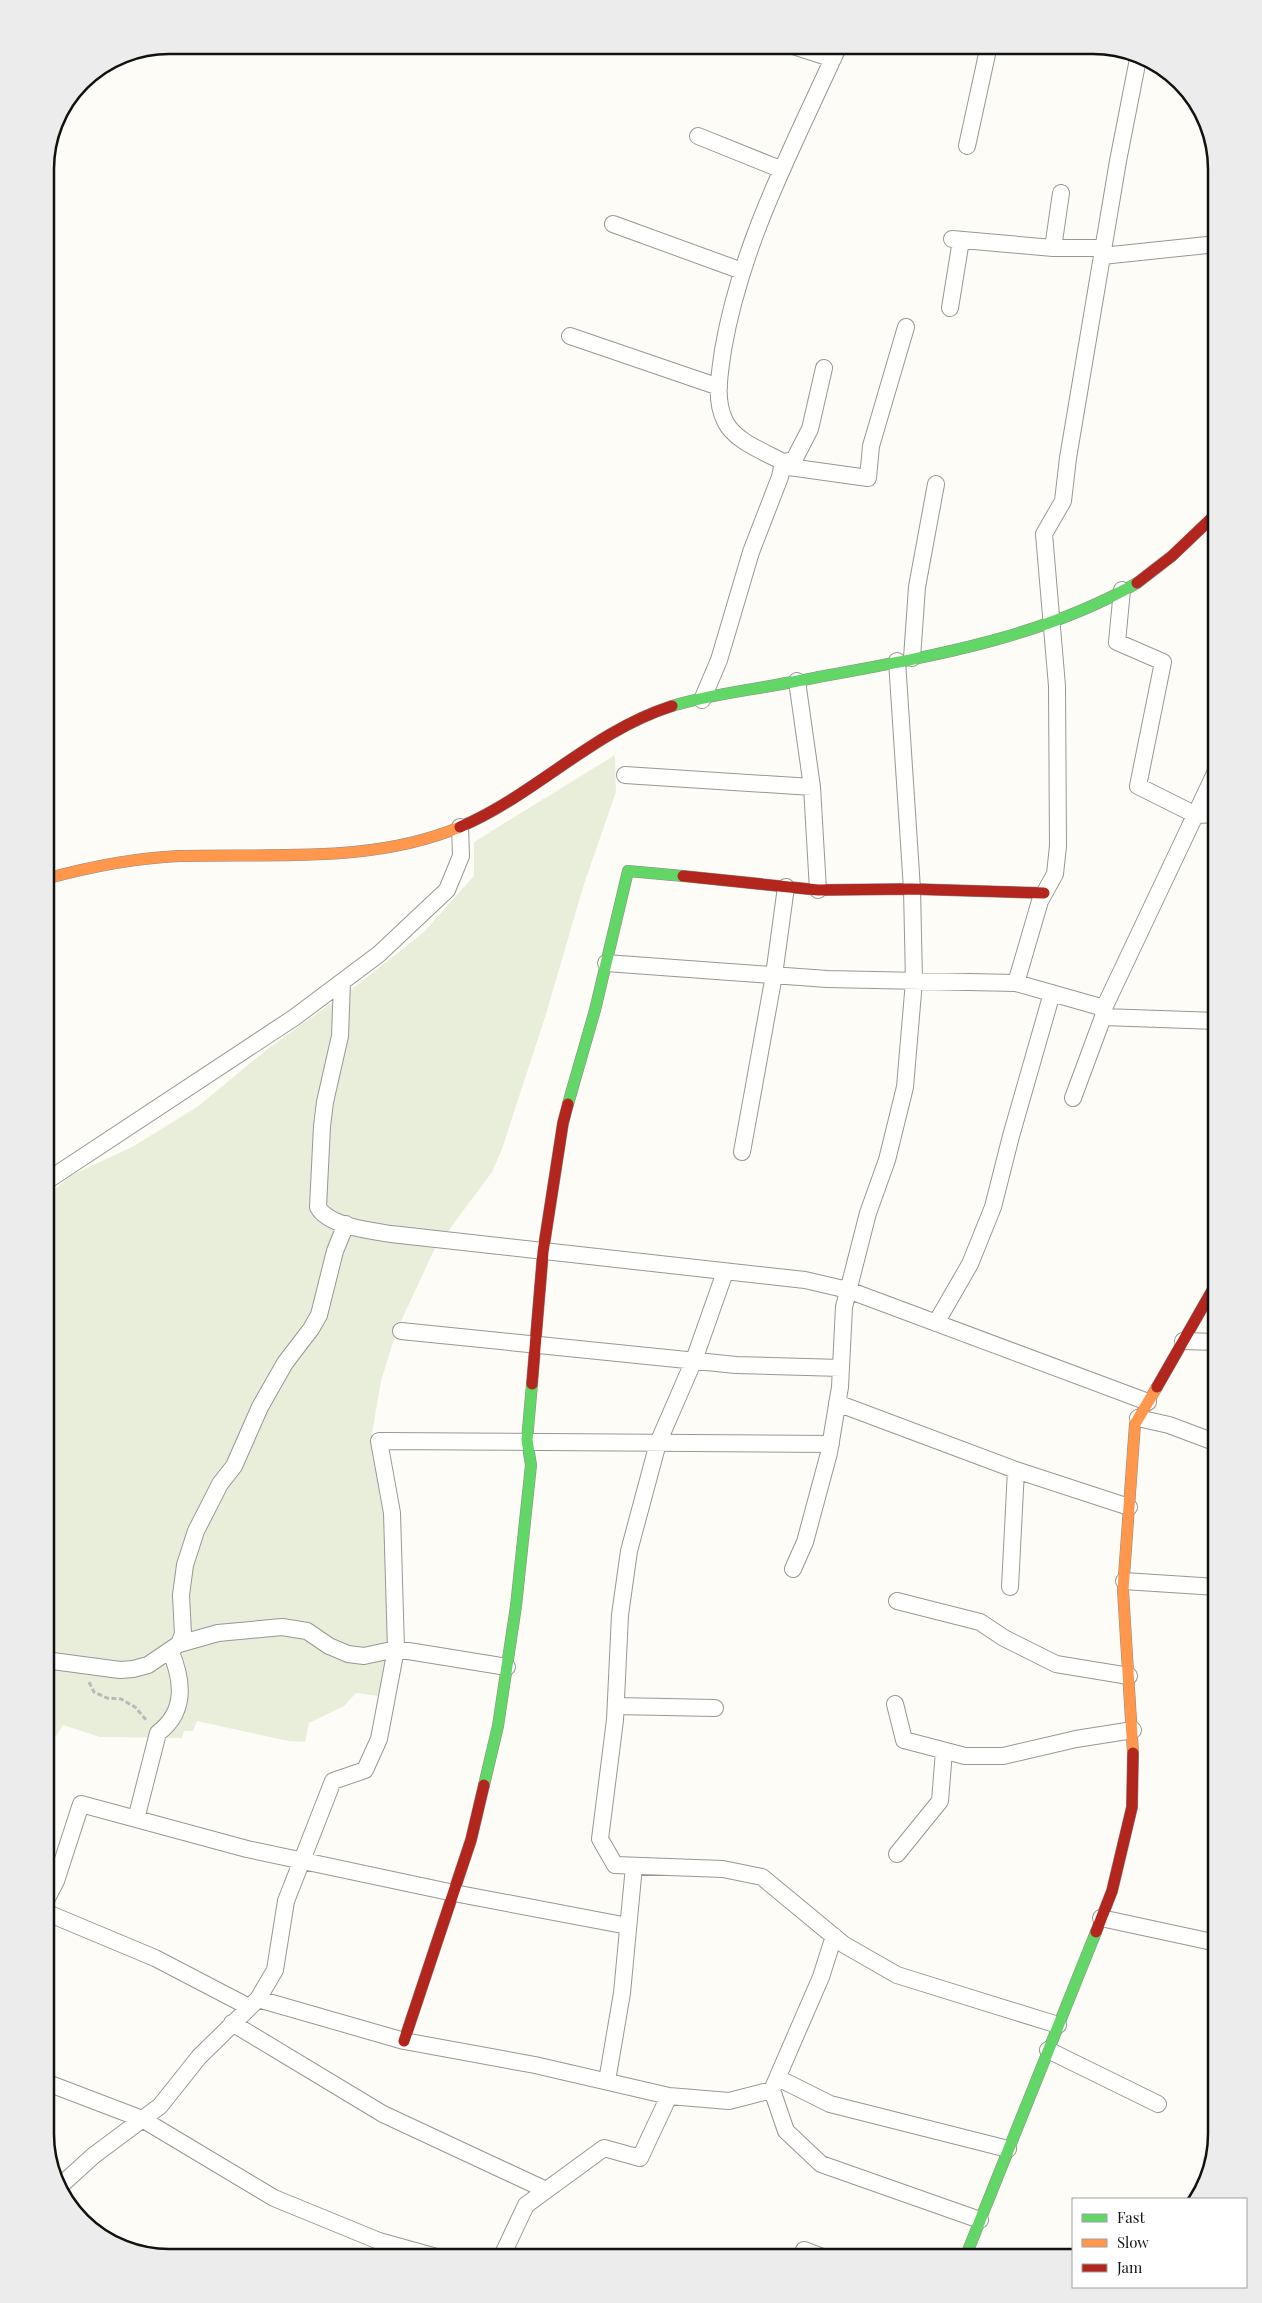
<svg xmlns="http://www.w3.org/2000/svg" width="1262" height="2303" font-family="'Playfair Display',serif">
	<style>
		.cemetery { fill: #e9eedb }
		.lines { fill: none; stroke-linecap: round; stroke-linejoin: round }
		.street-casing { stroke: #979795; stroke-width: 18 }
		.fast-casing { stroke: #8e8d8b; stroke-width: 12 }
		.slow-casing { stroke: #8e8d8b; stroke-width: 12 }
		.jam-casing { stroke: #8e8d8b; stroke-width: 12 }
		.path { stroke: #b9b9b8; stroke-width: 3; stroke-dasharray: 5 2.5; stroke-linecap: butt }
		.street { stroke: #fffffe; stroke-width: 16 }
		.fast { stroke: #63d668; stroke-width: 11 }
		.slow { stroke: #ff974d; stroke-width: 11 }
		.jam { stroke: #b3261e; stroke-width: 11 }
		.rim { fill: none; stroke: #111; stroke-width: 2.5 }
	</style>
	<rect width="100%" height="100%" fill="#fdfcf7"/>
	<path class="cemetery" d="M615,755L616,792L584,884L546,1014L502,1149L492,1172L434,1250L396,1332L381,1381L372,1434L384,1487L391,1641L378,1696L356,1693L344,1706L309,1723L305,1742L288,1741L197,1721L193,1731H184L182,1738L100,1737L63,1725L56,1736L45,1731V1198L70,1176L134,1146L197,1107L270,1047L356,986L424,932L474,876V842Z"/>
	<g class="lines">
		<g class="street-casing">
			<path id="street" d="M790,45L833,59
				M698,136L780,169
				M967,146L989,45
				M613,224L742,271
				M952,239L1053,248H1103
				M1053,248L1061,193
				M1102,256L1217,244
				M950,308L961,240
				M570,336L719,387
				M783,462L794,460L810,429L824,368
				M782,466L868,478L871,446L906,327
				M1122,590L1117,642L1163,662L1138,786L1196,815L1217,814
				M912,658L917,587L936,484
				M797,681L812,787L818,890
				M702,700L719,660L751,552L780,477L783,462C765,452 734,441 725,421C714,399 720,373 723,350C742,240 794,146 839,45
				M625,775L812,787
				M606,963L827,979L1016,983L1104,1008
				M342,982L340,1036L325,1102L322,1126L318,1207C328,1226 371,1231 391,1234L805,1280L848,1290L1148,1402
				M1016,983L1040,901L1055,874L1058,846L1057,686L1044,534L1063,501L1068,458L1118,161L1138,59
				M1103,1017L1217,1021
				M1073,1098L1103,1017L1104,1008L1217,769
				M742,1152L774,975L786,887
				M45,1182L295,1017L379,954L447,890L461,856L460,827
				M725,1272L694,1360L658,1443L629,1551L620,1615L615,1720L600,1839L615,1865L723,1869L762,1877L843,1944L897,1975L1058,2025
				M936,1323L970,1264L993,1207L1011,1136L1052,993
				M401,1331L736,1365L841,1368
				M1183,1341L1217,1342
				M837,1403L1016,1470L1129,1507
				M1138,1418L1169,1425L1217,1443
				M793,1569L805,1542L829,1453L840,1387L844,1307L868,1213L887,1160L905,1087L914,981L912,889L897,661
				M1124,1581L1217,1587
				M1010,1587L1016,1470
				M897,1601L980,1622L1004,1638L1056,1664L1129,1676
				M179,1644L218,1633L282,1627L307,1631L329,1646L348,1654L364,1656L396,1649L507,1667
				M45,1660L120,1670L133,1669L148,1665L179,1644L183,1634L181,1595L185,1565L196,1531L220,1484L234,1466L260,1407L285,1363L311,1329L319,1315L335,1251L346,1224
				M895,1704L904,1740L965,1756H1003L1076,1739L1133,1730
				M616,1706L715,1708
				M136,1819L158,1733C187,1711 183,1680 170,1650
				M897,1854L940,1801L944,1751
				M45,1902L56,1881L81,1804L247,1849L454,1893L628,1926
				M45,1912L155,1958L249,2007
				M1101,1918L1217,1943
				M258,1999L404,2041L535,2065L669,2096L729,2101L772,2090L821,1977L834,1936
				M232,2023L383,2114L546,2190
				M1048,2050L1158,2104
				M778,2078L830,2104L1008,2149
				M607,2081L622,1993L634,1866
				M45,2082L142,2119L274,2198L379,2241L440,2258
				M772,2090L786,2131L821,2164L980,2220
				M59,2187L93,2156L160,2106L199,2057L258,1999L275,1970L286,1901L333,1781L365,1770L379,1739L396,1649L392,1513L379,1441L831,1444
				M804,2250L825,2258
				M501,2258L526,2205L604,2148L640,2158L669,2096"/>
		</g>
		<g class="fast-casing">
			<path id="fast" d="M672,706C711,694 752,690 792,682C907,660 1033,643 1137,583
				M568,1104L595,1010L628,871L683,876
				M484,1785L498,1726L516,1606L531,1465L527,1440L532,1384
				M965,2258L1096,1932"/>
		</g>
		<g class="slow-casing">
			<path id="slow" d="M45,879C89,867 133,858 179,856C273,853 371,864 460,827
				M1133,1753L1123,1590L1135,1424L1157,1387"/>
		</g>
		<g class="jam-casing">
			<path id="jam" d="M1137,583L1172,556L1217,513
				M460,827C535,795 593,731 672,706
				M683,876L818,890L912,889L1044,893
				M532,1384L543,1252L563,1123L568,1104
				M1157,1387L1217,1282
				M1096,1932L1112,1891L1132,1807L1133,1753
				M404,2041L471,1840L484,1785"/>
		</g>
		<path class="path" d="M89,1682L94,1692L107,1698L121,1699L135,1707L147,1721"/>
		<use href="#street" class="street"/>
		<use href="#fast" class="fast"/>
		<use href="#slow" class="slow"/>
		<use href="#jam" class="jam"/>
	</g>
	<path d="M0 0H1262V2303H0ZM169 54H1093A115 115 0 0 1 1208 169V2134A115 115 0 0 1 1093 2249H169A115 115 0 0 1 54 2134V169A115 115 0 0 1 169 54Z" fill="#ececec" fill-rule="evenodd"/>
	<path class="rim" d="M169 54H1093A115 115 0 0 1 1208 169V2134A115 115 0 0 1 1093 2249H169A115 115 0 0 1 54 2134V169A115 115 0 0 1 169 54Z"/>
	<rect x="1072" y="2198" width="175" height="90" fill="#ffffff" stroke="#a0a0a0"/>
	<rect x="1082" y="2214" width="25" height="8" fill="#63d668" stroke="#a0a0a0"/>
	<text x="1117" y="2223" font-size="15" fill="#111111">Fast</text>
	<rect x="1082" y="2239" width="25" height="8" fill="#ff974d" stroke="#a0a0a0"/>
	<text x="1117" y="2248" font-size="15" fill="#111111">Slow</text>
	<rect x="1082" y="2264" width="25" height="8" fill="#b3261e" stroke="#a0a0a0"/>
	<text x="1117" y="2273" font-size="15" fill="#111111">Jam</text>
</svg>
